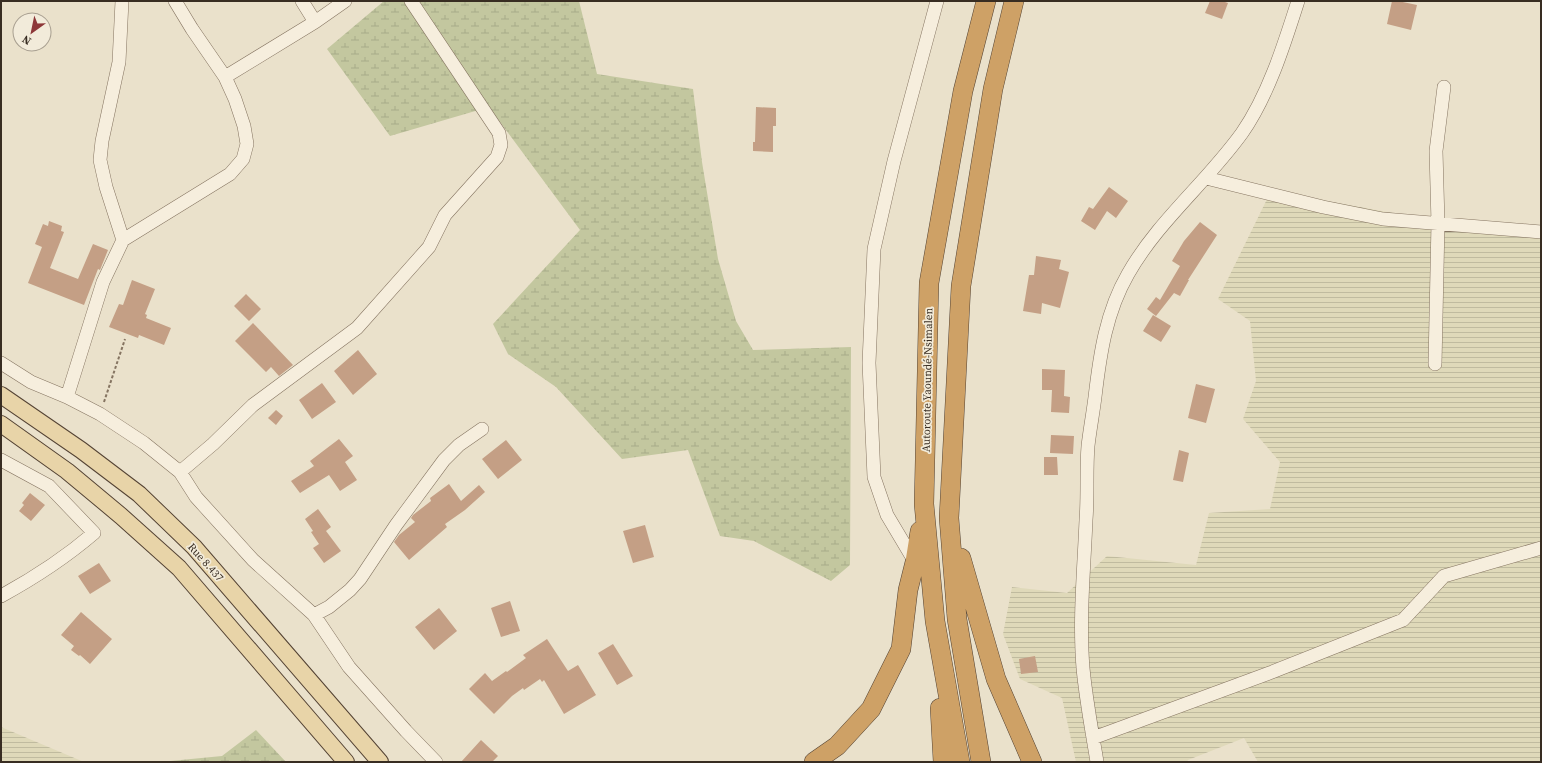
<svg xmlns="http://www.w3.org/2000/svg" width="1542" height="763" font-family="'Source Serif 4',serif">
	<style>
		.farmland { fill: url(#farmland-rules) }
		.wetland { fill: url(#wetland-marsh) }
		.building { fill: #c49f85 }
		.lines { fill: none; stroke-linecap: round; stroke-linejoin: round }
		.minor-casing { stroke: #857461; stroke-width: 14 }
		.major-casing { stroke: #544334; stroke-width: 18 }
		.highway-casing { stroke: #544334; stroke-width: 20 }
		.path { stroke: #857461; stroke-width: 2; stroke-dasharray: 3 2; stroke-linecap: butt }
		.minor { stroke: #f6eedd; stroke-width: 13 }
		.major { stroke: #e8d4a8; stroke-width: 16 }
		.highway { stroke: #cea166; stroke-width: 19 }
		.labels { text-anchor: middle; stroke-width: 3.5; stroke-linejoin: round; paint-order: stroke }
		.street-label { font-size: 11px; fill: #382d22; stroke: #f2ebda }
	</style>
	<defs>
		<pattern id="farmland-rules" width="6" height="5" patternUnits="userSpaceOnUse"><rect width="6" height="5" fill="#dfd9b9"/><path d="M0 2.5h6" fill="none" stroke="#c0bb9f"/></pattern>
		<pattern id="wetland-marsh" width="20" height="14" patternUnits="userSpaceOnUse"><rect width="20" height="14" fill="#c3c79f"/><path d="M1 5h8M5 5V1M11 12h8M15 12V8" fill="none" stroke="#a8ab89"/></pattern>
	</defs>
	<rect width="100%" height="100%" fill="#eae1cb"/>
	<path class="farmland" d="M1271,191L1448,223L1541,231V762H1258L1244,738L1188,760L1187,762H1076L1062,698L1020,679L1003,634L1012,587L1067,593L1107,556L1196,565L1209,513L1270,509L1280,462L1243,419L1256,381L1250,321L1218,299Z
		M1,727L84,762H1Z"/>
	<path class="wetland" d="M384,1H579L597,74L693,89L702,162L718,259L736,321L753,350L851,347L850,565L831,581L754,541L720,536L688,450L622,459L556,387L508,354L493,324L580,230L489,107L390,136L327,49Z
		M256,730L286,762H160L222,756Z"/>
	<path class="building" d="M1210,1H1222L1228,3L1222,19L1205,13Z
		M1392,1H1398L1417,5L1411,30L1387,24Z
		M756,107L776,108V126H773V152L753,151V142H755Z
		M1109,187L1128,201L1116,218L1107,211L1095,230L1081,221L1089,207L1093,209Z
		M49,221L62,226L61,231L64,232L50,268L78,279L93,244L108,250L100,270L98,269L84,305L28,283L42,247L35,244L43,224L48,226Z
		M1200,222L1217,235L1188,280H1189L1180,296L1174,293L1156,316L1147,309L1156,297L1160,300L1180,266L1172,261L1184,241Z
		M1036,256L1061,260L1059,269L1069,272L1060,308L1042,303L1041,314L1023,311L1029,275H1034Z
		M132,280L155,289L145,314L147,315L146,318L171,328L164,345L139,335L138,338L109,327L119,304L123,305Z
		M246,294L261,309L249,321L234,306Z
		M1153,315L1171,326L1161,342L1143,331Z
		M253,323L293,365L279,376L271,367L266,372L235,341Z
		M358,350L377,374L353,395L334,371Z
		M1042,369L1065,370L1064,396L1070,397L1069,413L1051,412L1052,390H1042Z
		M322,383L336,402L312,419L299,400Z
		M1196,384L1215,389L1206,423L1188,418Z
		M276,410L283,416L276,425L268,418Z
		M1051,435L1074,436L1073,454L1050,453Z
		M339,439L353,456L345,462L357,480L340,491L329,475L300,493L291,481L314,466L310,461Z
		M506,440L522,460L498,479L482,459Z
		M1179,450L1189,453L1183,482L1173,480Z
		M1044,457H1057L1058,475H1044Z
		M449,484L461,501L479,485L485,492L465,510L445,524L447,527L409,560L394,542L399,535L415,522L411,518L413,515L431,501L430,498Z
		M30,493L45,505L31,521L19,511L24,505L22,503Z
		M318,509L331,527L326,531L341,551L324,563L313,548L319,544L311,532L313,531L305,519Z
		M645,525L654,557L633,563L623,531Z
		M99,563L111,581L90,594L78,576Z
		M510,601L520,631L501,637L491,608Z
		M439,608L457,631L434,650L415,627Z
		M81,612L112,639L90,664L80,655L79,656L71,650L74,646L61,635Z
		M547,639L568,671L578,665L596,695L564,714L544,680L542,682L540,679L524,690L523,688L512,696L494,714L469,689L485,673L492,681L506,671L507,672L526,658L523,655Z
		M613,644L633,676L617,685L598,653Z
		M1035,656L1038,672L1021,674L1019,659Z
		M481,740L498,756L492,762H461Z"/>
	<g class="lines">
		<g class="minor-casing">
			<path id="minor" d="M122,1L119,62L102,141L100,160L106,187L123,240
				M302,1L315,22
				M225,77L315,22L345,1
				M1206,178L1323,207L1383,219L1541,232
				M1,363L31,382L67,397L100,414L144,443L180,472L196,497L253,560L314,615L349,667L406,731L436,762
				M1435,364L1438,223L1436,151L1444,87
				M67,397L103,282L123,240L230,174L243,159L247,144L244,126L235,99L225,77L192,29L175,1
				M1,460L49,486L94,533C66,557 34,578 1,596
				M180,472L213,444L253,405L357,328L429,247L445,215L497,157L501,145L499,133L411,1
				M915,562L887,515L874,477L869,363L874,249L894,161L937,1
				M314,615L329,607L350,590L360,579L396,525L444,460L459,445L482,429
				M1093,738L1272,672L1403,620L1444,576L1541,548
				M1097,762C1092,731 1086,700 1083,668C1079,619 1084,569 1086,520C1088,495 1086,470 1088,446C1090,429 1093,413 1095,397C1100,354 1106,312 1128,274C1158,221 1206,183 1242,133C1268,96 1284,45 1298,1"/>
		</g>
		<g class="major-casing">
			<path id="major" d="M1,395L81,450L139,494L194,547L380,762
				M1,424L67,471L121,516L179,568L346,762"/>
		</g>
		<g class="highway-casing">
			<path id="highway" d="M961,558L996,679L1032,762
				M940,708L943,762
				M814,762L837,746L871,709L901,649L908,590L915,562L920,531
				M960,762L935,621L924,504L929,283L963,91L986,1
				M981,762L957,619L949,518L961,286L993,89L1014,1"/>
		</g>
		<path class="path" d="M104,402L125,339"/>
		<use href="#minor" class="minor"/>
		<use href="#major" class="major"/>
		<use href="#highway" class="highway"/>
	</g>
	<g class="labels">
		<g class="street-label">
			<text transform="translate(927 380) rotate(-89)" y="4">Autoroute Yaoundé-Nsimalen</text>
			<text transform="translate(206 562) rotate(48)" y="4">Rue 8.437</text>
		</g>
	</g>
	<rect width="1542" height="763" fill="none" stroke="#382d22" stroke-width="4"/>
	<g transform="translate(32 32) rotate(213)"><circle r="19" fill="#f2ebda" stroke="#a89f90"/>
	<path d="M0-3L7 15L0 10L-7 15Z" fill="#8d3738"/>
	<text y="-6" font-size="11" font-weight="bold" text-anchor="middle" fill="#382d22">N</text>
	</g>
</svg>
